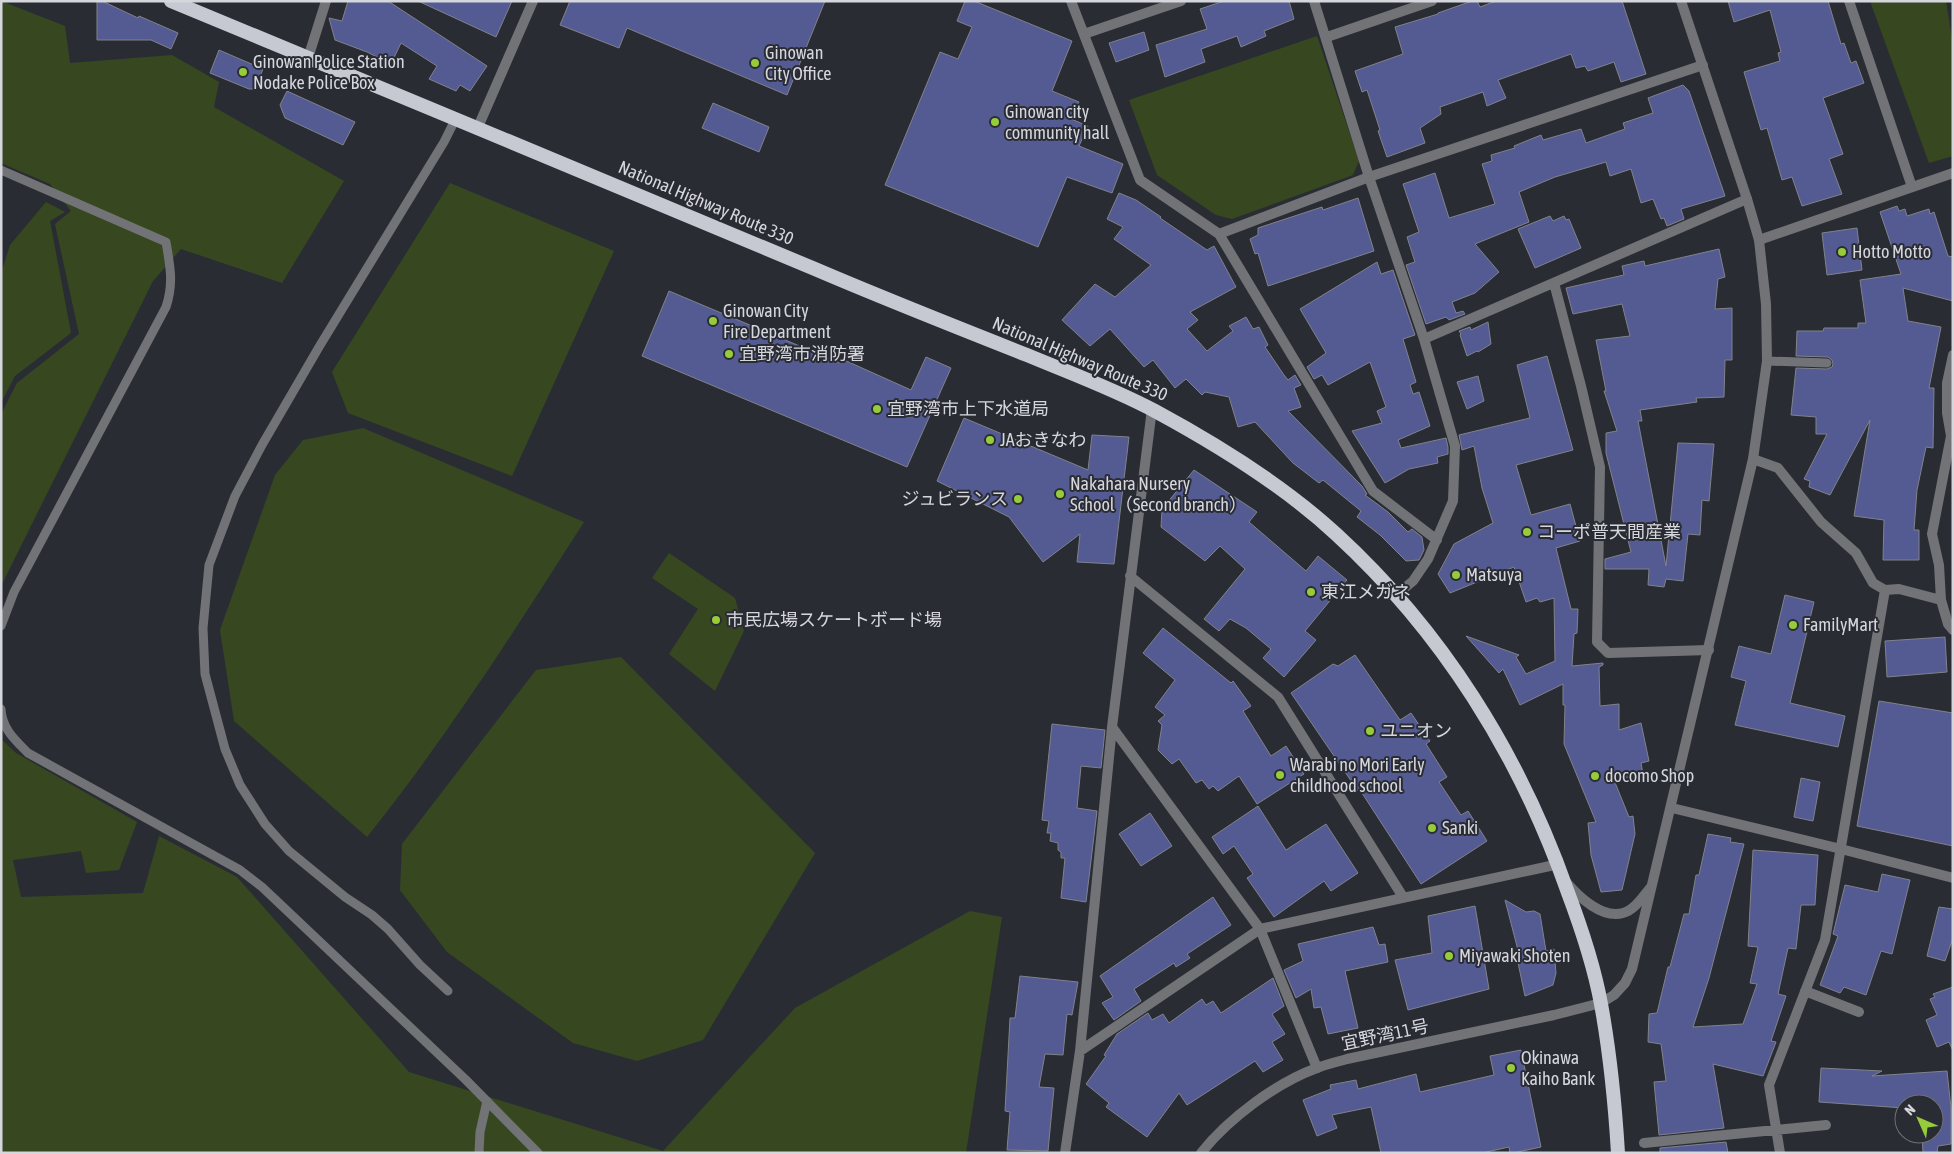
<svg xmlns="http://www.w3.org/2000/svg" width="1954" height="1154" font-family="'Asap Condensed','Noto Sans JP',sans-serif">
	<style>
		.green { fill: #374821 }
		.building { fill: #545b92; stroke: #80828b }
		.lines { fill: none; stroke-linecap: round; stroke-linejoin: round }
		.service { stroke: #727377; stroke-width: 9 }
		.minor { stroke: #727377; stroke-width: 10 }
		.tertiary { stroke: #727377; stroke-width: 10 }
		.trunk { stroke: #c6c8d2; stroke-width: 14 }
		.poi-dot { fill: #96cc3a; stroke: #2a2c34; stroke-width: 2 }
		.labels { text-anchor: middle; stroke-width: 4; stroke-linejoin: round; paint-order: stroke }
		.poi-label { font-size: 18px; fill: #d6d7dd; stroke: #2a2c34; text-anchor: start }
		.street-label { font-size: 18px; fill: #d6d7dd; stroke: #2a2c34 }
	</style>
	<rect width="100%" height="100%" fill="#2a2c34"/>
	<path class="green" d="M1,1L65,26L70,63L172,55L219,82L214,107L344,181L282,283L181,249L153,281L1,586V414L17,383L79,334L55,224L71,211L50,184L1,163Z
		M1870,1H1946L1953,45V156L1929,163Z
		M1317,36L1359,161L1353,175L1232,219L1216,215L1157,175L1129,100Z
		M450,183L614,251L512,476L348,413L332,372Z
		M46,202L65,212L50,221L71,333L15,376L1,403V273L10,245Z
		M363,428L584,522C515,630 447,737 367,837L234,721L220,630L275,475L303,440Z
		M669,553L735,598L744,631L715,691L669,654L698,609L652,578Z
		M621,657L815,853L703,1040L637,1061L573,1043L447,952L400,890L402,844L536,670Z
		M1,739L16,753L137,822L119,870L86,873L81,851L13,860L21,897L143,893L159,836L237,877L409,1072L663,1151L795,1008L970,911L1002,917L966,1153H1Z"/>
	<path class="building" d="M97,1H102L138,18L139,16L178,33L171,49L151,40H97Z
		M348,1H388L487,66L470,91L460,85L456,91L429,79L437,66L401,43L391,64L367,52L335,40L329,18L342,21Z
		M418,1H512L496,37Z
		M570,1H825L787,95L627,28L619,48L560,25Z
		M965,1H974L1072,41L1052,91L1079,102L1071,119L1088,126L1079,146L1123,164L1112,193L1067,177L1038,247L885,185L940,52L958,59L972,27L957,21Z
		M1224,1H1289L1294,19L1264,31L1266,36L1241,47L1237,36L1201,49L1205,62L1165,77L1156,45L1207,29L1200,9Z
		M1472,1H1477L1480,7L1496,1H1622L1646,74L1621,82L1614,62L1588,71L1585,66L1576,68L1571,54L1498,80L1506,98L1487,106L1483,92L1440,107L1441,114L1420,128L1425,143L1387,157L1378,131L1380,130L1367,90L1362,92L1355,71L1403,54L1395,27L1438,14V13Z
		M1728,1H1828L1841,44L1844,43L1851,63L1856,61L1864,83L1823,98L1843,154L1829,159L1842,194L1802,206L1792,177L1782,180L1767,128L1761,130L1744,72L1780,61L1778,53L1781,52L1770,10L1734,22Z
		M1144,32L1149,50L1116,62L1109,43Z
		M219,50L263,69L255,89H249L210,73Z
		M1683,85L1689,91L1725,196L1681,209L1684,219L1667,226L1664,218L1661,219L1653,199L1641,203L1631,169L1610,176L1606,162L1555,177L1519,192L1529,222L1475,244L1499,272L1475,293L1452,302L1456,313L1463,311L1465,314L1449,320L1446,317L1426,324L1406,265L1415,262L1407,237L1419,232L1403,184L1435,173L1449,218L1495,204L1482,164L1492,161L1491,155L1515,148L1514,146L1541,135L1543,140L1581,129L1586,143L1625,129L1623,123L1653,113L1648,98Z
		M287,91L355,122L343,145L285,118L280,105Z
		M713,103L769,127L759,152L702,128Z
		M1119,193L1136,200L1161,217L1160,218L1207,250L1214,246L1236,287L1190,312L1198,320L1187,329L1207,351L1233,331L1229,326L1246,317L1253,329L1259,327L1268,345L1265,347L1284,375L1288,380L1295,375L1301,385L1294,388L1301,407L1288,411L1362,486L1367,494L1365,495L1388,512L1408,532L1412,529L1422,537L1424,550L1419,560L1406,561L1380,535L1357,517L1361,511L1323,480L1319,483L1293,463L1255,422L1238,427L1229,397L1205,392L1202,395L1186,379L1175,388L1153,360L1144,367L1110,329L1090,346L1062,320L1095,284L1115,297L1151,265L1114,239L1123,227L1107,219Z
		M1358,198L1374,251L1268,286L1258,253L1255,254L1250,239L1258,235V228L1322,207L1323,210Z
		M1897,206L1899,211L1905,209L1907,216L1929,209L1930,214L1934,212L1948,256L1953,257V301L1903,288L1908,321L1941,327L1929,388H1934L1933,448L1926,447L1917,490L1914,530H1919V560H1883L1884,520L1854,516L1870,420L1830,495L1809,487L1810,481L1804,479L1827,434H1816V417L1791,415L1796,368L1827,369L1832,367L1833,364L1832,360L1828,357L1796,356L1797,331H1823L1824,328H1858V323H1866L1860,280L1901,274L1880,212Z
		M1550,216L1553,221L1564,216L1566,220L1569,219L1581,248L1535,268L1518,229Z
		M1857,228L1862,270L1827,275L1822,233Z
		M1719,249L1725,277L1718,279L1715,309L1732,308V360H1725L1724,397L1696,398L1697,402L1640,410L1642,421H1638L1666,566L1678,443L1714,444L1709,501L1702,500L1700,535L1688,534L1683,581L1666,579L1664,587L1648,585L1649,569H1605V559L1631,552L1606,453V433L1617,431L1604,391H1606L1596,340L1630,336L1622,304L1573,314L1566,288L1624,275L1622,266L1644,261L1645,266Z
		M1377,262L1381,274L1393,270L1415,335L1403,339L1416,382L1410,385L1413,394L1419,392L1430,426L1398,440L1401,448L1446,438L1448,447V454L1437,457L1438,463L1409,469L1385,483L1352,431L1382,423L1377,411L1386,407L1370,362L1328,385L1322,375L1314,379L1307,367L1326,353L1300,309Z
		M669,291L840,363L842,359L911,390L926,357L951,368L907,467L642,356Z
		M1488,322L1491,344L1478,352L1477,351L1467,356L1460,335L1461,334L1459,331L1470,327L1471,330Z
		M1547,356L1573,450L1516,465L1531,515L1570,504L1580,541L1556,548L1571,609H1578L1577,633L1574,634L1572,666L1603,663V665L1599,667L1600,706L1619,704V730L1641,723L1649,761L1641,763L1643,774L1614,780L1629,817L1633,816L1635,834L1622,890L1601,892L1591,855L1588,823L1596,822L1564,744L1565,705H1563V684L1520,705L1503,669L1499,673L1466,636L1519,655L1516,657L1526,674L1555,661L1554,598L1540,602L1537,598L1526,602L1514,567L1450,593L1438,574L1454,544L1493,523L1482,488L1474,446L1462,450L1459,435L1530,418L1517,365Z
		M1478,376L1484,401L1467,409L1457,382Z
		M964,418L1088,470L1092,435L1129,437L1114,564L1077,562L1080,534L1043,562L1009,517L937,481Z
		M1194,470L1257,512L1249,522L1306,571L1318,556L1347,580L1305,631L1316,640L1284,677L1263,658L1271,649L1246,628L1230,619L1219,631L1204,619L1245,569L1220,546L1205,561L1161,527L1162,509Z
		M1785,595L1814,602L1790,703L1845,716L1838,747L1735,725L1746,681L1731,677L1739,646L1771,654Z
		M1163,628L1231,683L1233,681L1251,706L1243,711L1271,756L1286,746L1304,774L1257,804L1239,776L1218,791L1213,786L1209,789L1202,780L1196,783L1179,759L1172,764L1158,750L1162,725L1158,721L1165,715L1155,707L1175,680L1143,653Z
		M1945,637L1947,672L1887,677L1885,641Z
		M1355,655L1400,720L1411,713L1430,741L1426,744L1447,777L1439,782L1461,815L1468,811L1487,841L1421,884L1360,790L1358,791L1291,693L1333,664L1338,666Z
		M1879,701L1953,713V846L1857,826Z
		M1052,724L1105,730L1101,768L1081,766L1077,808L1097,811L1086,902L1061,898L1065,858H1061V852L1058,850V843L1050,841L1051,833H1047L1049,821L1042,820Z
		M1801,778L1820,782L1813,821L1794,817Z
		M1258,806L1286,850L1326,824L1358,873L1331,891L1324,881L1274,917L1247,878L1253,874L1234,846L1223,854L1212,837Z
		M1150,813L1172,846L1141,866L1119,834Z
		M1708,834L1731,838L1730,842L1744,844L1709,978L1693,1027L1743,1024L1757,984L1750,983L1758,947L1748,946L1753,850L1818,855L1815,905H1801L1796,949L1788,948L1778,994L1786,996L1771,1041L1776,1042L1763,1076L1713,1064L1724,1128L1659,1135L1654,1082L1666,1081L1661,1044L1648,1042L1649,1014L1657,1013L1668,967H1670L1684,914H1689L1696,875H1699Z
		M1882,874L1910,880L1892,954L1881,951L1866,995L1844,987L1840,993L1820,985L1838,936L1833,934L1845,885L1878,892Z
		M1213,897L1231,925L1187,954L1190,958L1176,967L1174,963L1134,989L1141,1001L1114,1020L1102,1003L1113,997L1100,976Z
		M1505,900L1526,912L1534,911L1540,914L1546,951L1554,949L1556,973L1553,985L1525,996L1517,958H1520Z
		M1475,906L1489,989L1408,1010L1395,960L1432,953L1428,916Z
		M1939,907L1953,909V938L1945,961L1927,956Z
		M1373,927L1379,945L1385,944L1388,962L1345,971L1358,1028L1328,1034L1321,1007L1314,1008L1311,989L1296,998L1284,970L1303,961L1298,944Z
		M1020,976L1078,982L1072,1015L1067,1014L1063,1055L1045,1054L1039,1087L1054,1088L1048,1151L1007,1150L1010,1112L1005,1111L1010,1018H1015Z
		M1273,978L1284,1006L1272,1014L1285,1034L1272,1042L1283,1060L1263,1072L1255,1061L1187,1105L1179,1093L1147,1137L1106,1107L1109,1103L1086,1084L1106,1056L1104,1055L1117,1034L1148,1013L1152,1020L1163,1014L1169,1023L1202,999L1206,1005L1213,1001L1221,1013Z
		M1953,987V1051L1949,1042L1937,1047L1926,1020L1937,1015L1930,999L1935,997L1933,994Z
		M1521,1050L1541,1147L1513,1153H1510L1509,1147L1482,1153H1381L1371,1107L1332,1115L1337,1128L1317,1136L1303,1100L1331,1089L1330,1085L1356,1080L1358,1089L1416,1074L1420,1092L1494,1075L1490,1056Z
		M1821,1068L1882,1071L1872,1076L1947,1071L1951,1108V1144L1938,1146L1937,1153H1923L1922,1134H1934V1104H1904V1108L1819,1102Z
		M1726,1142L1728,1153H1660V1148Z"/>
	<g class="lines">
		<path class="service" d="M1,170L166,242C170,266 174,283 166,307L14,592L1,626
			M1767,361L1827,363
			M1,709C2,729 15,740 28,753L240,870L262,887L466,1080L538,1153
			M448,991L420,965L388,929L372,915L345,897L289,851L265,824L240,785L225,749L205,674L203,628L209,565L235,496L262,445L319,347L444,142L456,118
			M479,1153L480,1132L487,1101"/>
		<path class="minor" d="M1071,1L1140,180L1219,234L1373,491L1437,540
			M1314,1L1369,177L1424,339L1455,446L1453,501L1428,559L1413,581L1396,595
			M1849,1L1912,187
			M1084,34L1181,1
			M1327,37L1432,1
			M308,58L326,1
			M1219,234L1369,177L1703,65
			M1759,240L1953,173
			M1554,283L1581,386L1600,467L1597,642L1608,653L1709,650
			M1424,339L1747,199
			M1753,459L1778,468L1821,522L1856,553L1873,583L1885,590L1899,589L1941,600L1948,624L1953,630
			M1130,576L1278,697L1403,897
			M1941,600L1939,565L1932,534L1951,436L1947,413V383L1953,355
			M1112,727L1260,929L1317,1068
			M1672,808L1841,849L1953,878
			M1805,991L1859,1012
			M1080,1051L1260,929L1559,864
			M1644,1143L1826,1125
			M1065,1153L1080,1051L1112,727L1152,409
			M1780,1153L1769,1085L1825,940L1885,590"/>
		<path class="tertiary" d="M478,127L533,1
			M1567,883C1579,897 1602,919 1623,913C1635,910 1643,896 1651,887
			M1201,1153C1229,1118 1276,1083 1317,1068C1327,1064 1337,1062 1347,1059L1554,1015L1601,1003L1614,995L1625,983L1632,969L1753,459L1767,361L1766,304L1759,240L1747,199L1681,1"/>
		<path class="trunk" d="M171,1C386,90 600,179 815,269C885,299 956,327 1027,355C1070,373 1114,389 1155,411C1218,445 1283,485 1336,534C1442,631 1519,754 1567,890C1581,927 1594,965 1601,1004C1610,1053 1615,1104 1618,1153"/>
	</g>
	<g class="poi-dot">
		<circle cx="755" cy="63" r="5"/>
		<circle cx="243" cy="72" r="5"/>
		<circle cx="995" cy="122" r="5"/>
		<circle cx="1842" cy="252" r="5"/>
		<circle cx="713" cy="321" r="5"/>
		<circle cx="729" cy="354" r="5"/>
		<circle cx="877" cy="409" r="5"/>
		<circle cx="990" cy="440" r="5"/>
		<circle cx="1060" cy="494" r="5"/>
		<circle cx="1018" cy="499" r="5"/>
		<circle cx="1527" cy="532" r="5"/>
		<circle cx="1456" cy="575" r="5"/>
		<circle cx="1311" cy="592" r="5"/>
		<circle cx="716" cy="620" r="5"/>
		<circle cx="1793" cy="625" r="5"/>
		<circle cx="1370" cy="731" r="5"/>
		<circle cx="1280" cy="775" r="5"/>
		<circle cx="1595" cy="776" r="5"/>
		<circle cx="1432" cy="828" r="5"/>
		<circle cx="1449" cy="956" r="5"/>
		<circle cx="1511" cy="1068" r="5"/>
	</g>
	<g class="labels">
		<g class="poi-label">
			<text x="765" y="59">Ginowan<tspan x="765" dy="21">City Office</tspan></text>
			<text x="253" y="68">Ginowan Police Station<tspan x="253" dy="21">Nodake Police Box</tspan></text>
			<text x="1005" y="118">Ginowan city<tspan x="1005" dy="21">community hall</tspan></text>
			<text x="1852" y="258">Hotto Motto</text>
			<text x="723" y="317">Ginowan City<tspan x="723" dy="21">Fire Department</tspan></text>
			<text x="739" y="360">宜野湾市消防署</text>
			<text x="887" y="415">宜野湾市上下水道局</text>
			<text x="1000" y="446">JAおきなわ</text>
			<text x="1070" y="490">Nakahara Nursery<tspan x="1070" dy="21">School（Second branch）</tspan></text>
			<text x="1008" y="505" text-anchor="end">ジュビランス</text>
			<text x="1537" y="538">コーポ普天間産業</text>
			<text x="1466" y="581">Matsuya</text>
			<text x="1321" y="598">東江メガネ</text>
			<text x="726" y="626">市民広場スケートボード場</text>
			<text x="1803" y="631">FamilyMart</text>
			<text x="1380" y="737">ユニオン</text>
			<text x="1290" y="771">Warabi no Mori Early<tspan x="1290" dy="21">childhood school</tspan></text>
			<text x="1605" y="782">docomo Shop</text>
			<text x="1442" y="834">Sanki</text>
			<text x="1459" y="962">Miyawaki Shoten</text>
			<text x="1521" y="1064">Okinawa<tspan x="1521" dy="21">Kaiho Bank</tspan></text>
		</g>
		<g class="street-label">
			<text transform="translate(706 203) rotate(23)" y="6">National Highway Route 330</text>
			<text transform="translate(1080 359) rotate(23)" y="6">National Highway Route 330</text>
			<text transform="translate(1385 1035) rotate(-12)" y="6">宜野湾11号</text>
		</g>
	</g>
	<rect width="1954" height="1154" fill="none" stroke="#d6d7dd" stroke-width="5"/>
	<g transform="translate(1919 1119) rotate(315)"><circle r="24" fill="#2a2c34" stroke="#6f7078"/>
	<path d="M0-4L9 19L0 12L-9 19Z" fill="#96cc3a"/>
	<text y="-8" font-size="14" font-weight="bold" text-anchor="middle" fill="#d6d7dd">N</text>
	</g>
</svg>
